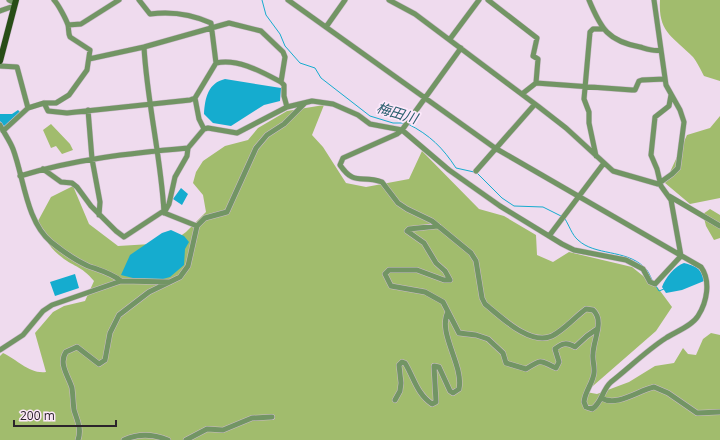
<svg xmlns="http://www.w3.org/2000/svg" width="720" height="440" font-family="'Open Sans','Noto Sans JP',sans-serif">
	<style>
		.green { fill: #a1bc6d }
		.water { fill: #15accf }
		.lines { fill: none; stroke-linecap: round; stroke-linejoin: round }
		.stream { stroke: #15accf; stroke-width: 1 }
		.minor-casing { stroke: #ccbacb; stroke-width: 6 }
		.major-casing { stroke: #ccbacb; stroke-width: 7 }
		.minor { stroke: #729564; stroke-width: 5 }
		.major { stroke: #284d17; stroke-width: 6 }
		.labels { text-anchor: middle; stroke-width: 3.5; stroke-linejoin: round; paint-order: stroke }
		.water-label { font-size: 14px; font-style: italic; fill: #2a5f6e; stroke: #fde8fb }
	</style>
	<rect width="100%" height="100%" fill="#efdbee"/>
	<path class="green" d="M660,0H720V81L704,76C701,70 697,62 693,57C673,36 658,33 660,0Z
		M324,105L312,135L323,147L346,183L366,187L409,179L422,151L479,209L504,216L536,235L537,255L553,262L569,252L632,267L658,288L672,307L656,331L586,392L597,394L629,382L655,366L674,363L683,348L688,354L696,355L703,339L711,333L720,335V440H0V356L3,353C18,360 29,374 46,372L35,333L53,312L64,306L85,301L94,281C81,265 73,267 59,255C48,246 42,234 38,221L51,197L73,186L89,224L118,246L151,244L175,240L186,232L206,212L203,195L193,183L196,172L203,161L225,146L248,140L258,128L287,111Z
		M720,116V198L690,204L665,183L687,135L710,128Z
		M51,124L70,144L73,150L62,154L56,146L51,148L43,130Z
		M710,209L720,215V238L714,240L706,226L703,214Z"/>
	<path class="water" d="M225,79L281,88L280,101L264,105L231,126L213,123L204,114C205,98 208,83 225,79Z
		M18,110L21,113L5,128L0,121V114H12Z
		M181,188L188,194L182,205L173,199Z
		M171,230L184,236L189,242L185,249L184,265L170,277L163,279L133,278L121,275L130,255L162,233Z
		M684,263C695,266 702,268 704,281L682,290L666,293L662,287C665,278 675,266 684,263Z
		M75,274L79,288L55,296L50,282Z"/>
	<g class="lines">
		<path class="stream" d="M262,0L266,15L280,34L285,46L300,63L315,68L321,78L370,116L393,123H405
			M408,124C430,135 443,148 456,168L474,172
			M477,173L502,198L514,206L543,207L561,216
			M565,219C569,225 572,235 578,240C595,256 625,249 644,267C648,270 650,276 652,280
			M656,286L659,291L664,289"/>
		<g class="minor-casing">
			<path id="minor" d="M9,0L15,3
				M139,0L150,14C172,11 191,14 211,23L216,63L195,98L199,119L204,129
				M288,0L495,148L701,267C711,281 707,302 698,316C692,326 675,332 666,338C647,350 629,368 611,382C602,390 602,403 592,409L586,407L584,402C585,391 593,383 594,373C595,367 592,360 593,354C593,340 605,321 593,310L586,309C575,317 564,330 552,336C530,346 501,317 485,304L482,298L476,261L471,253L432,221L407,209L398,203L382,182C361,174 355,187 340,165L343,158L397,134L402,130L461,48
				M389,0L415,14L539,107L566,128L613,171L658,184L672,174L678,168L684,122L680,110L666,85L654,0
				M488,0L537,38L533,56L538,59L536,83
				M589,0C601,29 608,41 640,47C647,49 655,52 661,50
				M0,11L14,6
				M68,25L81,24L119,0
				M326,27L345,0
				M450,39L479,0
				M144,47C147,102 161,157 164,212
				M89,59L144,47L229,23L261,31L283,52L285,57L281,82
				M216,63C238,58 262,72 281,82L284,85V96L287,107
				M0,66L17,67L28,108
				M522,94L536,83L632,90H635L639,81L642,80L665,79
				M44,103L48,111L67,113L190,100L195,98
				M88,110L92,159L100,202L99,215
				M0,125C4,133 10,141 13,149C24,178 26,221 51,242C62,251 75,260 88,266C99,270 111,273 121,281
				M3,131L28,108L44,103H56L69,95L87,70L90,50L70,37C68,33 69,29 68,25C66,19 58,4 54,0
				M596,156L589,123V112L584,99L590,32L593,29H602
				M43,169L61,182L72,183L77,187L91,206L116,231L124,237L162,212L197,226
				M476,171L535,104
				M20,176C75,159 132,153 188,148
				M669,196L720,226
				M164,213L169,204L175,177L187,156L188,148L204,129L208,128L237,133L287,107L312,101L333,104L358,115L370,124L402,130L449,170L500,206L562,244L574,250L626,260L643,269L650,282L655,284L681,256L671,200L661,186L657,169L651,155L655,117L669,106L671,95
				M438,226L409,229L407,231L424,243L436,263L445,271L450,280H444L417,270H389L385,274L391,286L425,292L443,302L459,333L476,335L488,339L503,353L506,363L526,369C543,358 540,361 556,368L559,362L555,349C562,343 567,342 575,347L587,336L597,329
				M549,236L604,163
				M0,350L23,335L43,311L52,305L121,281L170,282
				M601,398C617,407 637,391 654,387L668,393L697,413L720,412
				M395,400L400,391L401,383L399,365L402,362L405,363C414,378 417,394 432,404L436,402L434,366L439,367L450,391L453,393L459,389C464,365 437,333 448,312
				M78,440C82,429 77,420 74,410C73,403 73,395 72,388C69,377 58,364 66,352L77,347L99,364L105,360L110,333L119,315L149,292L180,277L188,266L197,226L205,218L227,212L256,148L267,135L284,124L305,103
				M124,440C139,433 153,434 168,440
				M186,440L207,429L223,430L252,418L272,417"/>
		</g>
		<g class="major-casing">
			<path id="major" d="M0,61L16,0"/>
		</g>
		<use href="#minor" class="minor"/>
		<use href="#major" class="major"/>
	</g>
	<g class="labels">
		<g class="water-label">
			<text transform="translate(397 113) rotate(17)" y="5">梅田川</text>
		</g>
	</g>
	<path d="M14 420v6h102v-6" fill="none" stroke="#2b242b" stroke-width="2"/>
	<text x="20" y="420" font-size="12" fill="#2b242b" stroke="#fde8fb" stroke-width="3" paint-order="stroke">200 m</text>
</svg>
